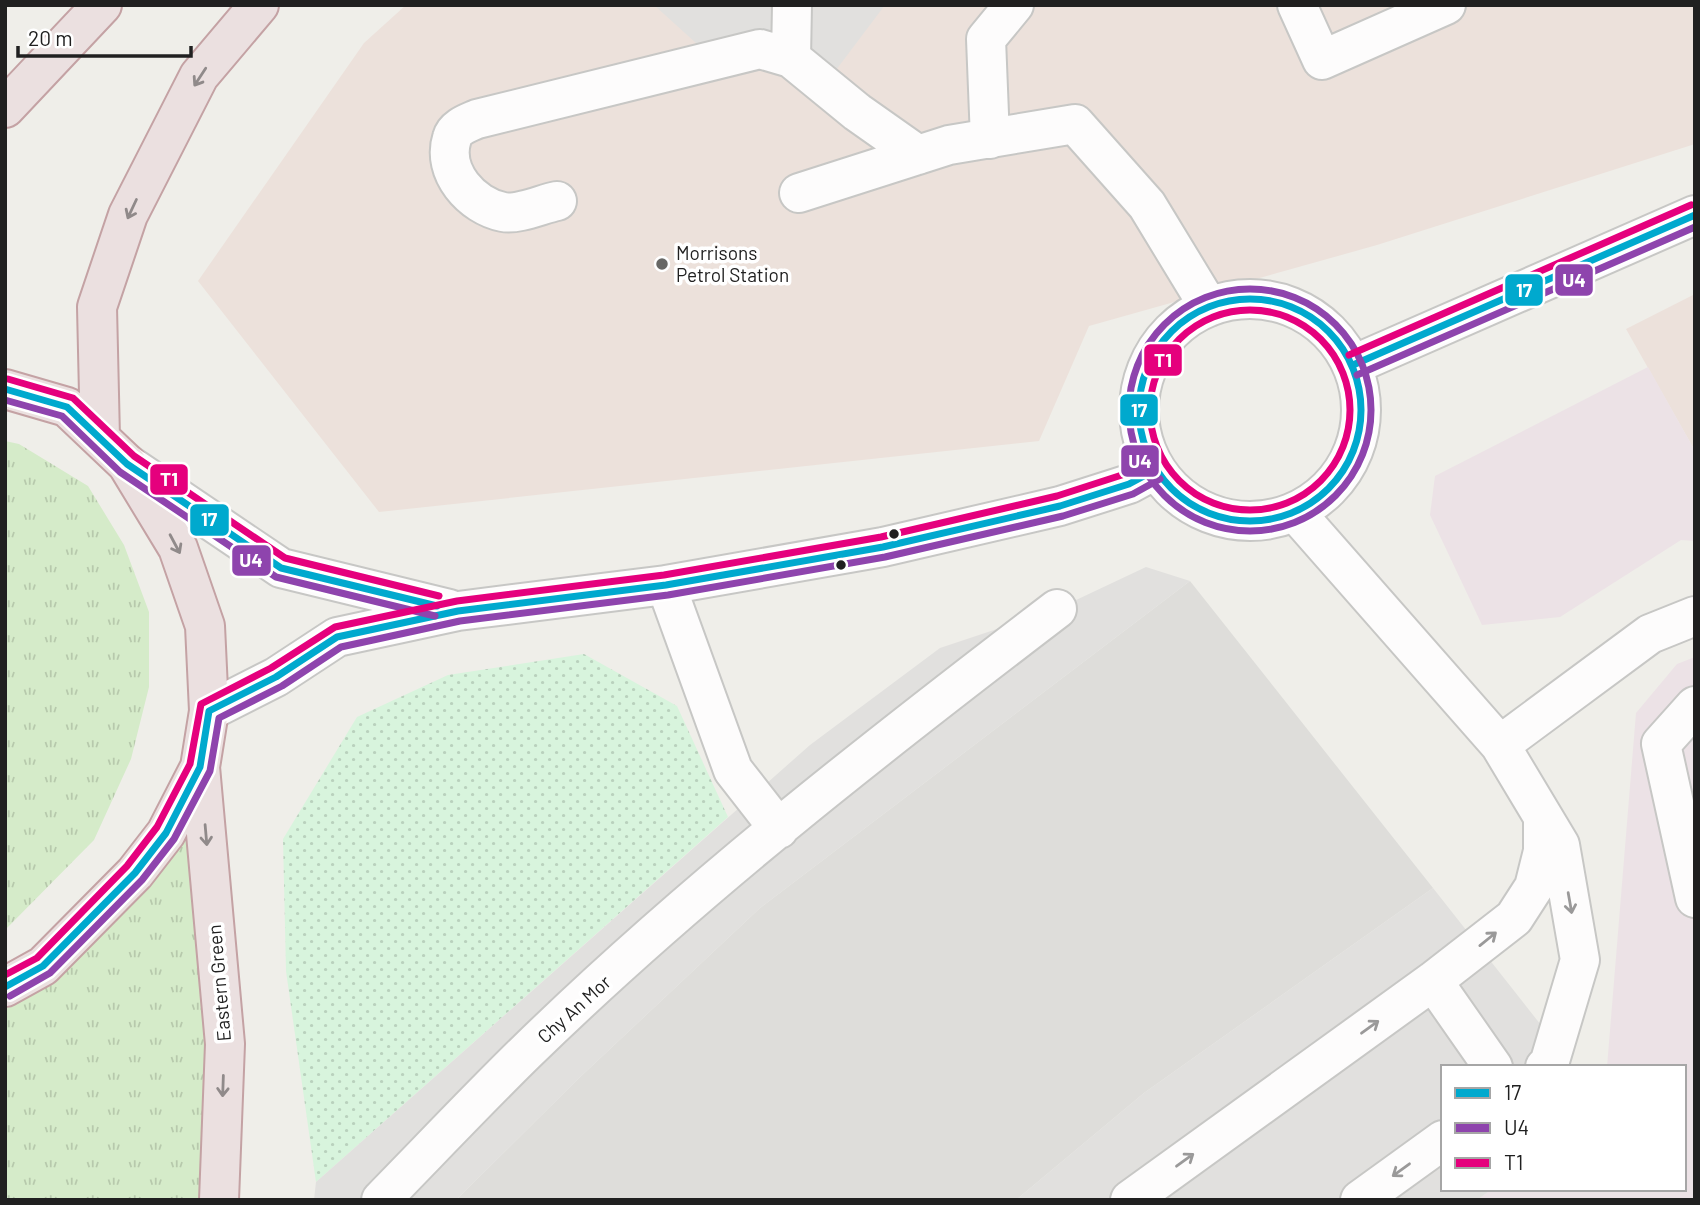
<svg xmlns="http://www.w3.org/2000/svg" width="1700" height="1205" font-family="Barlow,sans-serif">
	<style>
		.residential { fill: #deddda }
		.commercial { fill: #ece1db }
		.industrial { fill: #ece2e6 }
		.grass { fill: url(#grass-tufts) }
		.park { fill: url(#park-dots) }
		.parking { fill: #e1e0de }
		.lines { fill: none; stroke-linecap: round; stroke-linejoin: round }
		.minor-casing { stroke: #c7c7c5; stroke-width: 42 }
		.highway-casing { stroke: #c4a2a4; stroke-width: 42 }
		.minor { stroke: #fdfcfc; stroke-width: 38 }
		.highway { stroke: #ebe0e0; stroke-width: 38 }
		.bus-1-casing { stroke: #fff; stroke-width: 12 }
		.bus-2-casing { stroke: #fff; stroke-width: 12 }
		.bus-3-casing { stroke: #fff; stroke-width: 12 }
		.bus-1 { stroke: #00a9ce; stroke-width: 7 }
		.bus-2 { stroke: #8e44ad; stroke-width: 7 }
		.bus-3 { stroke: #e5007d; stroke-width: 7 }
		.oneway { stroke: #908a8a }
		.oneway2 { stroke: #9a9999 }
		.poi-dot { fill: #686866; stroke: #fff; stroke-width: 2.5 }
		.bus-dot { fill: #202020; stroke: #fff; stroke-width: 2.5 }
		.labels { text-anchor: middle; stroke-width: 7; stroke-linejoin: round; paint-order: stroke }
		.poi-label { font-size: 19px; fill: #202020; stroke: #fff; text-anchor: start }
		.street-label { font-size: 19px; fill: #202020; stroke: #fff }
		.line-badge { stroke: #fff; stroke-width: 2.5 }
		.badge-label { font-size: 19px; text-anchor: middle; font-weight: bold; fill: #fff }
	</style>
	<defs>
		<pattern id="grass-tufts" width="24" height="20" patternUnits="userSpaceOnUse" patternTransform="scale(1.75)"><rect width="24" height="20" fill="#d5ebc9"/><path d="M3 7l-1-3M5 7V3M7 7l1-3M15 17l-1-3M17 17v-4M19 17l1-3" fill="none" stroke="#b7c9ac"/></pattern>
		<pattern id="park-dots" width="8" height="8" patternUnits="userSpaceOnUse" patternTransform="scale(1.75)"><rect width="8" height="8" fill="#d8f4dd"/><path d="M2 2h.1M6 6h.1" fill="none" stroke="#b9d1bd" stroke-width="1.8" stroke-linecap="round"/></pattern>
	</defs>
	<rect width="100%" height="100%" fill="#efeee9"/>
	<path class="residential" d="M1190,581L1433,888L1144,1093L1016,1200H456L577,1080L760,908Z"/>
	<path class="commercial" d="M406,5H1695V144L1377,245L1089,326L1039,441L379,512L198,281L364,43Z
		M1695,294V451L1626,329Z"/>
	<path class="industrial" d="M1648,367L1695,451V541L1681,540L1560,617L1482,625L1430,515L1435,476Z
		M1695,657V1200H1477L1492,1189H1684V1067H1607L1636,713L1677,664Z"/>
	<path class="grass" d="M5,441L19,444L88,486L124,545L149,612V687L131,759L94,840L5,930Z
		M200,767L219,1200H5V987L43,966Z"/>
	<path class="park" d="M584,654L677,706L728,817L316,1182L286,971L283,839L357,717L448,675Z"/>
	<path class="parking" d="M654,5H885L833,74L707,53Z
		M1146,567L1190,581L760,908L577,1080L456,1200H314L316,1182L810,745L940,648L1057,609Z
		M1433,888L1574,1067H1443V1189H1492L1477,1200H1016L1144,1093Z"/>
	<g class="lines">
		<g class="minor-casing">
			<path id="minor" d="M1297,5L1322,60L1446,5
				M791,58L792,5
				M990,139L986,39L1014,5
				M799,193L949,145L1075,124L1147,205L1209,307
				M557,201C542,204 518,215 503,212C472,206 441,172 452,138C455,127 468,123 477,119L760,49L791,58L857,112L918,155
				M1139 410a111 111 0 1 1 222 0a111 111 0 1 1-222 0Z
				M1353,365L1695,215
				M127,464L281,568L449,609
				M1296,513L1500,745L1560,845L1580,960L1549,1064L1545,1067
				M666,585L733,770L779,829
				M1695,706L1661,744L1695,898
				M209,711L276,677L337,637L458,611L666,585L883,547L1060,506L1129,484L1155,470
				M1500,745L1650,634L1695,616
				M1433,981L1493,1067
				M381,1200C429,1151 476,1101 525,1053C690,892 875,748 1057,609
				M1130,1200L1433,981L1514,918L1534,887L1543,851V822
				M1360,1200L1443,1140"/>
		</g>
		<g class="highway-casing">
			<path id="highway" d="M5,108L102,5
				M5,389L67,407L127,464L178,548L205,626L209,711L200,767L166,833L135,873L43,966L5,987
				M100,438L97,307L128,215L199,76L259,5
				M200,767L225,1044L219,1200"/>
		</g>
		<use href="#minor" class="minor"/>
		<use href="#highway" class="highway"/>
		<g class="bus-1-casing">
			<path id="bus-1" d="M1139 410a111 111 0 1 1 222 0a111 111 0 1 1-222 0Z
				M1353,365L1695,215
				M5,389L67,407L127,464L281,568L437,606
				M5,987L43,966L135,873L166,833L200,767L209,711L276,677L337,637L458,611L666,585L883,547L1060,506L1129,484L1155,470"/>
		</g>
		<g class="bus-2-casing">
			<path id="bus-2" d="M1129 410a121 121 0 1 1 242 0a121 121 0 1 1-242 0Z
				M1357,375L1695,227
				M5,400L62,416L120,472L276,577L435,616
				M10,996L50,973L142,880L174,839L210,771L219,718L282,686L341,647L460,621L668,595L885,557L1063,516L1133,494L1160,479"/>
		</g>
		<g class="bus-3-casing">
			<path id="bus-3" d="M1150 410a100 100 0 1 1 200 0a100 100 0 1 1-200 0Z
				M1349,355L1691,205
				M8,379L73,398L134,456L285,558L439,596
				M5,975L37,958L127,866L157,827L190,764L201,704L271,668L335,627L457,601L664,575L881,537L1057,496L1125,474L1150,461"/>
		</g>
		<use href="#bus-1" class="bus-1"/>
		<use href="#bus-2" class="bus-2"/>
		<use href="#bus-3" class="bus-3"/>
	</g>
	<defs><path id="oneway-shaft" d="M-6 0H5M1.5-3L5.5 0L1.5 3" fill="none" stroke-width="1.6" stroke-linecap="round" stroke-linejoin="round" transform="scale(1.75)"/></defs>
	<g class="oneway">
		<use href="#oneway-shaft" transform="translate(200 77) rotate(123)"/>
		<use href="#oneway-shaft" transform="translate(132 209) rotate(115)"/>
		<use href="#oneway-shaft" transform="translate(175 544) rotate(62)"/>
		<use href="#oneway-shaft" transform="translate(206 835) rotate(85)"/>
		<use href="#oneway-shaft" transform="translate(223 1086) rotate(92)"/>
	</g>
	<g class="oneway2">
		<use href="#oneway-shaft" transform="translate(1570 903) rotate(80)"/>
		<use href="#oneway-shaft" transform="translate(1488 939) rotate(-39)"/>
		<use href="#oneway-shaft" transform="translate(1370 1027) rotate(-36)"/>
		<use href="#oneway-shaft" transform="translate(1185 1160) rotate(-36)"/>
		<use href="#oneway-shaft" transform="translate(1401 1170) rotate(144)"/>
	</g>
	<circle class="poi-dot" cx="662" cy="264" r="7"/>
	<g class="bus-dot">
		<circle cx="894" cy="534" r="6"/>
		<circle cx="841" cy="565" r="6"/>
	</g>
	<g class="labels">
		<g class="poi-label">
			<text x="676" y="260">Morrisons<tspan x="676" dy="22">Petrol Station</tspan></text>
		</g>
		<g class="street-label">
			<text transform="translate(219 983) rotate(-95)" y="7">Eastern Green</text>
			<text transform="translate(574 1009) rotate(-42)" y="7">Chy An Mor</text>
		</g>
	</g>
	<g class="line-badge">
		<rect x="1554" y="263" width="40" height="34" rx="7" fill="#8e44ad"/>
		<rect x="1504" y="273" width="40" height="34" rx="7" fill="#00a9ce"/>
		<rect x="1143" y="343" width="40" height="34" rx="7" fill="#e5007d"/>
		<rect x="1119" y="393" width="40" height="34" rx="7" fill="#00a9ce"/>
		<rect x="1120" y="444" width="40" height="34" rx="7" fill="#8e44ad"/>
		<rect x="149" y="463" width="40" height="33" rx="7" fill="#e5007d"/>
		<rect x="189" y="503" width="41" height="34" rx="7" fill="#00a9ce"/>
		<rect x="231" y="544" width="41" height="33" rx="7" fill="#8e44ad"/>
	</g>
	<g class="badge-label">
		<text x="1574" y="287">U4</text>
		<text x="1524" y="297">17</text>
		<text x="1163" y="367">T1</text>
		<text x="1139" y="417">17</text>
		<text x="1140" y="468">U4</text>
		<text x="169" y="486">T1</text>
		<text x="209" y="526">17</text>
		<text x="251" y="567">U4</text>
	</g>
	<rect width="1700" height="1205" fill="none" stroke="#202020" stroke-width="14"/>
	<rect x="1441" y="1065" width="245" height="126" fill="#ffffff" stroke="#a6a6a6" stroke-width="2"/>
	<rect x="1455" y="1088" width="35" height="10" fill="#00a9ce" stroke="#a6a6a6" stroke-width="2"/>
	<text x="1504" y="1100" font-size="21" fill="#202020">17</text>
	<rect x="1455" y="1123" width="35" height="10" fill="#8e44ad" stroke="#a6a6a6" stroke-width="2"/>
	<text x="1504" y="1135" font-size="21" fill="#202020">U4</text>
	<rect x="1455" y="1158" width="35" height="10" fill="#e5007d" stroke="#a6a6a6" stroke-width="2"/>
	<text x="1504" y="1170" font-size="21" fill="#202020">T1</text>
	<path d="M18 46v10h173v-10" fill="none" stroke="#202020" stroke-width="3.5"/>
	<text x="28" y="46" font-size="21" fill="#202020" stroke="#ffffff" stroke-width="5" paint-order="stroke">20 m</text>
</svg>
